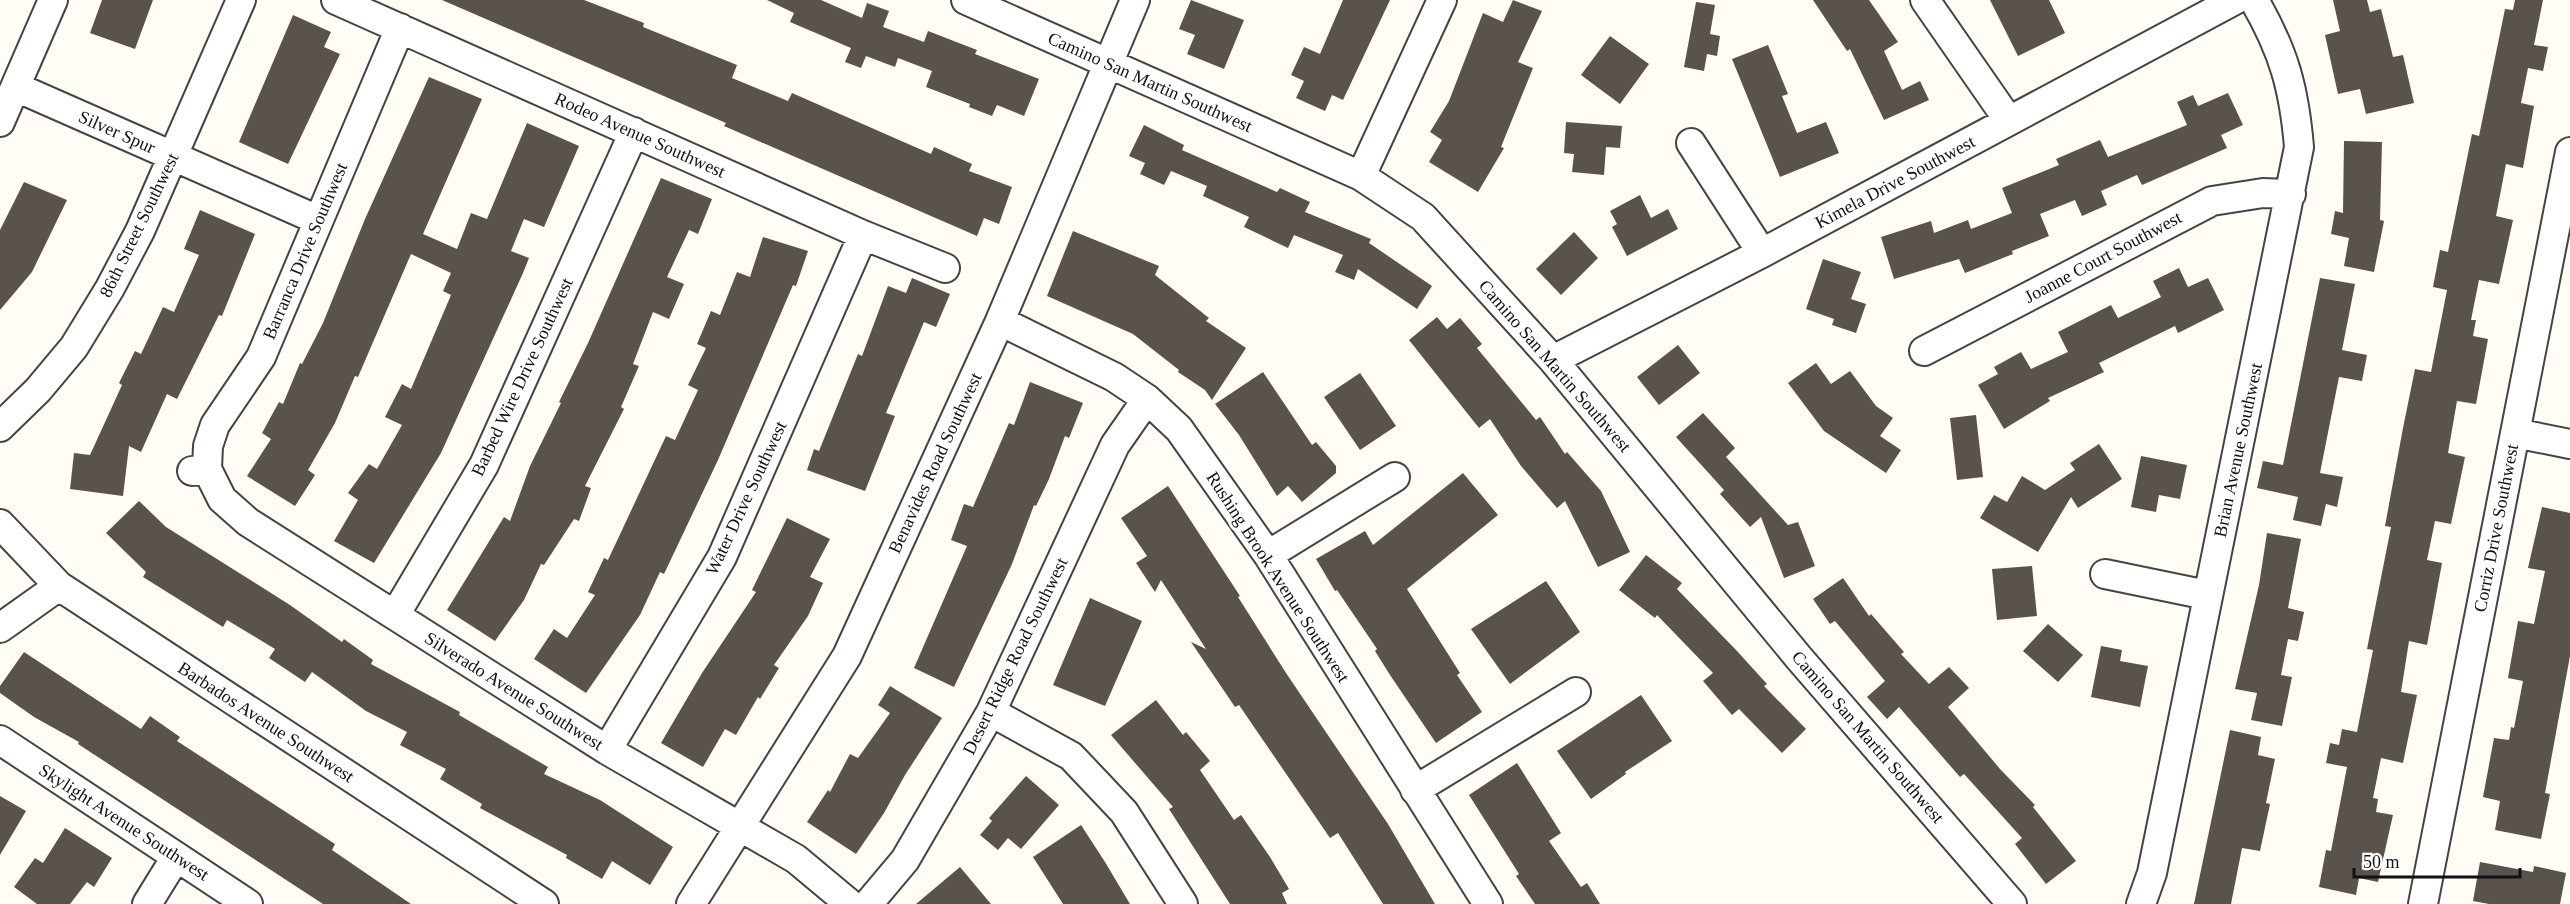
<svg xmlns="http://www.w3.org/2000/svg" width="2570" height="904" font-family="Georgia,serif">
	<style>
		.building { fill: #5a524d }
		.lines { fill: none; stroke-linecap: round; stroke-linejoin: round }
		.minor-casing { stroke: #444; stroke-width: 32 }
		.minor { stroke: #fff; stroke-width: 28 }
		.labels { text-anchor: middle; stroke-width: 6; stroke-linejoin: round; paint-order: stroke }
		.street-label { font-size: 18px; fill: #111; stroke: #fff }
	</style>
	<rect width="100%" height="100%" fill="#fffdf5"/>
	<path class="building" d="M102,0H153L135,49L90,33Z
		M442,0H584L644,23L643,27L737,65L732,78L788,101L792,93L931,154L934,147L972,164L969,171L1012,187L999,224L984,218L977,236L724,126L726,123L696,110Z
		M767,0H821L862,18L867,3L889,11L883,27L924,42L928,31L977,50L975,54L1039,79L1024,116L997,105L992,116L969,107L970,104L926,87L932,71L898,58L895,67L866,56L861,68L845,62L851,48L790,22L794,13Z
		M1191,0L1244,20L1224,69L1187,54L1195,35L1179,29Z
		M1343,0H1390L1343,100L1332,95L1325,111L1296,98L1304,81L1291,75L1304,47L1320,54Z
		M1513,0L1542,11L1518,62L1533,68L1501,147L1504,148L1478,192L1429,162L1442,140L1430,132L1449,101L1483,13L1503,22Z
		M1813,0H1869L1898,42L1884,51L1902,90L1920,81L1929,100L1884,120L1850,49L1847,51Z
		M1990,0H2049L2065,33L2018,56Z
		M2333,0H2367L2370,12L2381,9L2393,57L2403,55L2414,103L2366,114L2360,89L2338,94L2325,35L2340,31Z
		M2515,0H2543L2534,45L2548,47L2543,71L2528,68L2521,103L2534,106L2523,168L2506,164L2496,216L2513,220L2499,284L2479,280L2471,320H2476L2473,336L2488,339L2476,404L2457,401L2448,453L2465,457L2451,524L2435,521L2427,560L2442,563L2427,645L2409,641L2401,692L2417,695L2403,763L2381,758L2373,798L2378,799L2376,812L2393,815L2388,837L2378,882L2359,878L2356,895L2319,887L2326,850L2331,851L2347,767L2326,763L2330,743L2339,745L2342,729L2357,732L2373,650L2367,649L2391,527L2385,526L2403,428L2415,369L2431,372L2447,290L2433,287L2440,250L2448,252L2472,134L2479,136L2505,9L2513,10Z
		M1696,2L1715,5L1710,34L1720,36L1717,56L1707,54L1704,71L1684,67Z
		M293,15L331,32L324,47L340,54L288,164L239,142Z
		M1610,36L1649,64L1620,104L1581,75Z
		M1768,45L1788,94L1782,96L1797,133L1826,122L1839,153L1780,177L1732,59Z
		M429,77L482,99L423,234L457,249L471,213L487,219L527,123L579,146L544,227L524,219L511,251L529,258L523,273L441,453L374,563L334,541L358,500L348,493L369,464L377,469L402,425L385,417L402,384L411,389L451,295L443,291L451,273L411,254L358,377L355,376L335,423L308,470L315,475L295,506L247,476L271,439L262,433L279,402L283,404L300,363L302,364L323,323L365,219Z
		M2228,93L2243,125L2221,135L2227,148L2142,185L2137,175L2101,191L2107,205L2082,216L2075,200L2040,214L2049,236L2012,251L2013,254L1965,273L1959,259L1894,279L1881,237L1931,221L1934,233L1968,220L1971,229L2012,213L2002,188L2059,165L2056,159L2100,140L2108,157L2187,125L2177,102L2193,95L2198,106Z
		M1566,122L1622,126L1620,148L1606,147L1604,175L1572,172L1574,154L1564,153Z
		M1144,125L1184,145L1182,150L1277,192L1280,188L1310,202L1305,212L1371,239L1369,243L1432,286L1417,309L1358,269L1354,280L1335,272L1343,255L1294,235L1288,248L1244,227L1249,217L1203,196L1207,186L1171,171L1164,185L1140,174L1145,163L1129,156Z
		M2344,141L2382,142L2380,220L2384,221L2374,272L2344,266L2349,238L2331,234L2335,211L2343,213Z
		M661,178L712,199L698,234L689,230L667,277L684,284L669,319L653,312L633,364L639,366L621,407L624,409L585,486L591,488L579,521L574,519L544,565L541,564L524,600L495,641L447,610L504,517L510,521L530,466L561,403L559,402L588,343Z
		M24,182L67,200L32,272L0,310V230Z
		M1640,195L1651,218L1668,209L1678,229L1627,256L1612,227L1617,224L1610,211Z
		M200,210L255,234L222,316L219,315L177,399L167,394L141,452L129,446L123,496L70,489L74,453L90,455L122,385L119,383L135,351L141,354L163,307L174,312L199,255L184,249Z
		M1073,231L1159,266L1155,275L1209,318L1206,321L1246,348L1212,400L1205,390L1178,372L1179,370L1133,334L1047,296Z
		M1574,232L1598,258L1561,295L1536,269Z
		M763,237L808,251L796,286L793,285L718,460L664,574L660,572L640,615L586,693L534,659L554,629L567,638L595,595L588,592L604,558L608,560L666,436L675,440L698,390L688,385L706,348L697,344L711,311L720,315L737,272L750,277Z
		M1823,259L1861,272L1851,299L1866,304L1856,333L1832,325L1834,319L1806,309Z
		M2179,268L2188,287L2208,278L2224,310L2178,333L2175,326L2099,363L2104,372L2048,398L2050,401L2004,429L1978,385L1998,374L1994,367L2021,352L2031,369L2068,352L2058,332L2111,305L2118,318L2161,297L2153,281Z
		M912,278L950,294L936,327L924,322L886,413L895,416L865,491L807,470L814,449L819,451L858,354L862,356L888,286L906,293Z
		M2320,278L2355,284L2342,350L2367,355L2362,381L2339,377L2320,473L2343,477L2337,507L2326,504L2321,526L2293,520L2298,497L2257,488L2263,461L2283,465Z
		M1437,317L1447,329L1460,318L1482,344L1477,348L1536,420L1540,417L1565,454L1567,452L1601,491L1630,552L1598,567L1565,501L1557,508L1521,466L1490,419L1479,428L1409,340Z
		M1678,345L1700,373L1659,405L1637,377Z
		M1816,363L1831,384L1850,371L1876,406L1893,418L1880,436L1901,450L1886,473L1824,431L1788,383Z
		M1263,372L1312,445L1316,442L1336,466V473L1302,502L1288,486L1277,496L1239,435L1215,404Z
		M1360,373L1396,426L1360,450L1324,397Z
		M1030,382L1083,403L1069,438L1065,436L1049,479L1036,506L1034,505L1012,564L954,687L914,668L967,546L951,540L964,504L973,507L1009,423L1014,425Z
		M1703,413L1735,448L1726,457L1788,525L1798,522L1815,566L1784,578L1761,517L1750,527L1720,494L1724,490L1676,437Z
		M1976,415L1983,477L1957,480L1950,418Z
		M2099,444L2122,479L2078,508L2071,497L2038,552L1980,518L1994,495L2007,502L2022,476L2045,490L2075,470L2070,463Z
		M2141,456L2187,465L2180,499L2159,495L2156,512L2131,507Z
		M1463,473L1498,515L1407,589L1460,673L1457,675L1482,712L1436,743L1390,675L1375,651L1377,649L1337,590L1335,591L1316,559L1365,531L1373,545Z
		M1168,486L1240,596L1238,597L1286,673L1388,824L1435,904H1383L1338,833L1330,838L1239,705L1235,707L1191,642L1206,649L1161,580L1155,592L1136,563L1147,556L1121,518Z
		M139,501L166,527L290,605L342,642L344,639L373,660L371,664L460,712L459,715L548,767L544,774L600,800L673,847L650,885L612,861L602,879L566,858L567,855L480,808L482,804L440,779L446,769L400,745L407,732L366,711L312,672L305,682L269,658L275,649L227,620L223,627L143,577L146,572L106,533Z
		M2542,507L2570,513V656L2545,793L2550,794L2541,839L2495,830L2500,801L2483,797L2494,738L2509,740L2511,727L2514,728L2523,681L2508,678L2518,621L2534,624L2545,571L2528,568Z
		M787,518L830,539L810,577L823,583L808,616L774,665L779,668L760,699L758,697L736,735L725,729L703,767L661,743L702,673L756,592L752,590Z
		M2267,533L2301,539L2288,608L2304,612L2298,641L2288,639L2281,675L2292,677L2282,726L2251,720L2257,693L2235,689L2259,585Z
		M1646,555L1682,583L1677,589L1737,651L1767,684L1764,686L1806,729L1782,753L1739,709L1732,715L1703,681L1713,673L1657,615L1655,618L1619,590Z
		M2032,566L2037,616L1997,620L1992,569Z
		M1843,578L1869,616L1871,614L1904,652L1901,654L1929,684L1949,667L1969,688L1948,707L2000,769L2035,805L2033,807L2076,861L2046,884L2015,844L2022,838L1964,774L1960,777L1899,707L1887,719L1867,697L1885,681L1835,621L1830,624L1813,599Z
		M1546,581L1580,632L1510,684L1471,629Z
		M1090,598L1142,621L1105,706L1053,685Z
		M2048,624L2083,655L2058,682L2023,651Z
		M2101,646L2122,650L2120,661L2148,666L2140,707L2091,697Z
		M24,652L141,729L150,716L180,737L177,741L335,844L332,850L411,904H323L78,744L79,742L34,717L0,693V686Z
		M890,686L942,718L905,775L884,813L856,854L807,822L828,790L830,792L850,754L858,758L890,713L878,705Z
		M1641,695L1672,741L1625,772L1626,774L1591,799L1557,751Z
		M1156,700L1183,735L1186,732L1210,761L1200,770L1234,820L1241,815L1270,857L1289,889L1282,893L1287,904H1230L1169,809L1173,807L1111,735Z
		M2230,730L2261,737L2258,755L2275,759L2266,803L2270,804L2260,851L2242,848L2231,904H2194Z
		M1517,763L1561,833L1549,841L1581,887L1587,883L1600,904H1535L1516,876L1519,874L1469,795Z
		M1026,776L1059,805L1021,849L1008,838L998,850L980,835L992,821L989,818Z
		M0,796L26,811L0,855Z
		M1081,825L1105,862L1130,904H1063L1033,857Z
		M65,828L112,858L94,887L87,882L70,904H37L14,887L35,858L43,863Z
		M2480,862L2533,872L2534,866L2566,873L2560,904H2489L2473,901Z
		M960,867L991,904H916Z"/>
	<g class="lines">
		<g class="minor-casing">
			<path id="minor" d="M336,0L863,235L945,268
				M966,0L1361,176L1423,217L1553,360L1799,658L2012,904
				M1925,0L2009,121
				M16,87L318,220
				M0,122L53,0
				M1691,143L1762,253
				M1361,176L1442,0
				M1000,321L1114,377L1147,399L1179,429L1268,555L1488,904
				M1924,351L2212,201L2263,193L2291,194
				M1553,360L1762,253L2235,0
				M0,427L38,390L74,347L110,288L140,231L241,0
				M2515,433L2570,444
				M207,469L208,446L215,425L261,357L400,28
				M192,471L207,469L222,499L248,522L607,750L796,859L850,904
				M0,524L59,586L544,904
				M1268,555L1395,477
				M2105,574L2207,595
				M395,615L484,465L634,132
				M0,628L59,586
				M991,712L1071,756L1124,812L1183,904
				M0,740L248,904
				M607,750L722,557L863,235
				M1415,790L1576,692
				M147,904L176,857
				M691,904L847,656L1000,321L1135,0
				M868,904L905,860L991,712L1115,445L1147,399
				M2141,904L2152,873L2299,147C2294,88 2284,52 2254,0
				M2423,904L2570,152"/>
		</g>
		<use href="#minor" class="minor"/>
	</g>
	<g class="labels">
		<g class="street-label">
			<text transform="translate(1150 82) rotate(24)" y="6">Camino San Martin Southwest</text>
			<text transform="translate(117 132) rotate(24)" y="6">Silver Spur</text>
			<text transform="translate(640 135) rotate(24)" y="6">Rodeo Avenue Southwest</text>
			<text transform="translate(1895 182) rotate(-28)" y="6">Kimela Drive Southwest</text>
			<text transform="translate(139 225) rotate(-64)" y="6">86th Street Southwest</text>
			<text transform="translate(305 251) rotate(-67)" y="6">Barranca Drive Southwest</text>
			<text transform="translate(2103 257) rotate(-28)" y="6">Joanne Court Southwest</text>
			<text transform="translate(1555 366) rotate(49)" y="6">Camino San Martin Southwest</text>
			<text transform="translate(522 377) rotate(-65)" y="6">Barbed Wire Drive Southwest</text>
			<text transform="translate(2238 450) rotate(-78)" y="6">Brian Avenue Southwest</text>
			<text transform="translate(935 463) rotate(-65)" y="6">Benavides Road Southwest</text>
			<text transform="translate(746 498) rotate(-65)" y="6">Water Drive Southwest</text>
			<text transform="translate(2496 528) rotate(-79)" y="6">Corriz Drive Southwest</text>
			<text transform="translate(1278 577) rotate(57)" y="6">Rushing Brook Avenue Southwest</text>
			<text transform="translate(1015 656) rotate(-64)" y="6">Desert Ridge Road Southwest</text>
			<text transform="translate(514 691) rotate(32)" y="6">Silverado Avenue Southwest</text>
			<text transform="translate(266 722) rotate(33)" y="6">Barbados Avenue Southwest</text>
			<text transform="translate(1868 737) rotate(49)" y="6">Camino San Martin Southwest</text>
			<text transform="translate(124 822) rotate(33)" y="6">Skylight Avenue Southwest</text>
		</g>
	</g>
	<path d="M2354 868v9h166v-9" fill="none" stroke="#111111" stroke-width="3"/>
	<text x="2363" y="868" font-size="18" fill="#111111" stroke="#ffffff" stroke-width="4.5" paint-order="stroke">50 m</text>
</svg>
